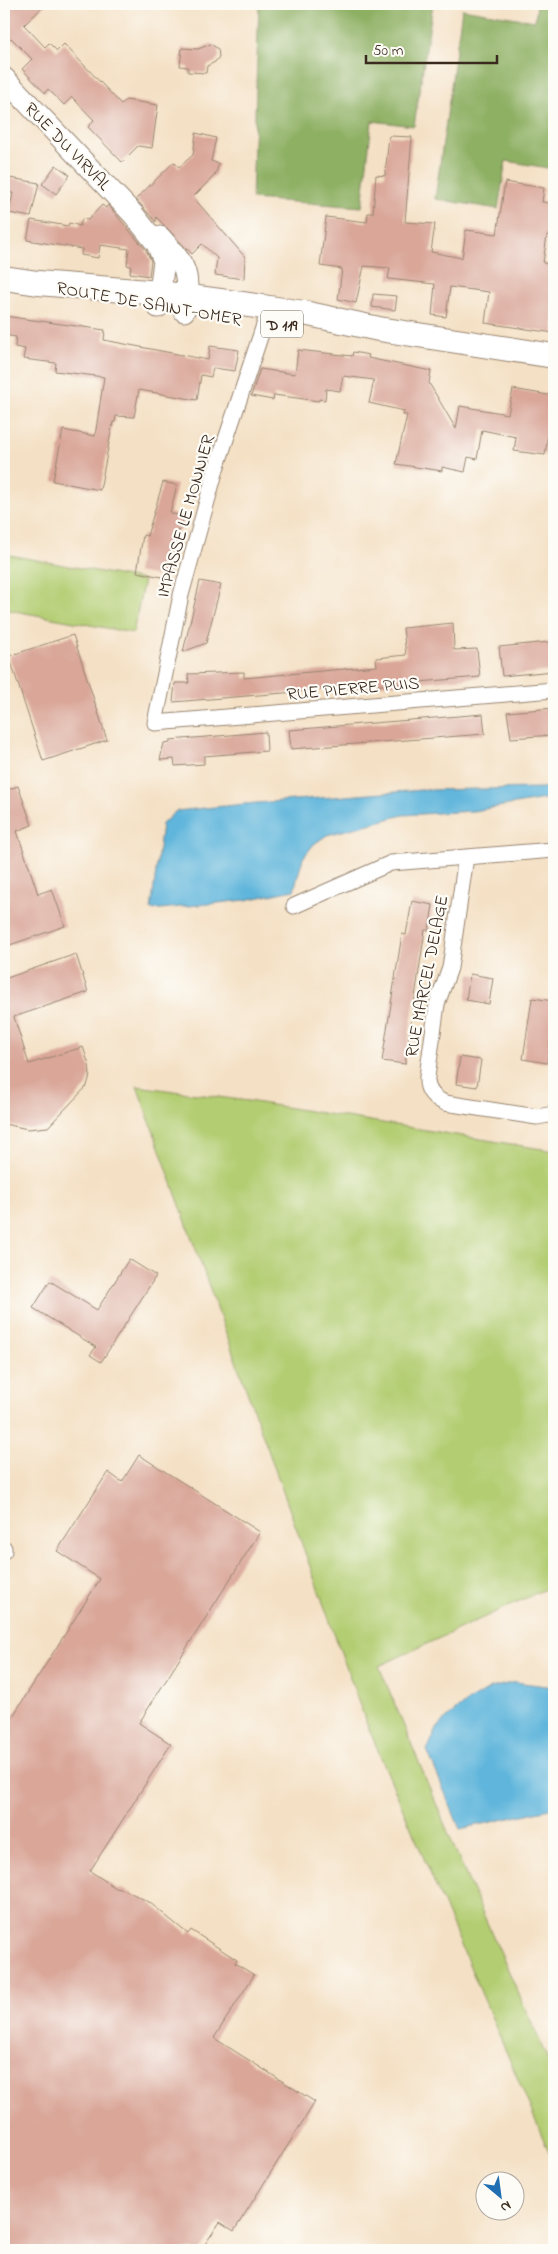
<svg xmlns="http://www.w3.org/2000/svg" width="558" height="2254" font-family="'Indie Flower',sans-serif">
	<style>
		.green { fill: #b3cd72; stroke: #777c48 }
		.forest { fill: #8eb064; stroke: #646d41 }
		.water { fill: #5eb5db; stroke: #4c707c }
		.building { fill: #d9a698 }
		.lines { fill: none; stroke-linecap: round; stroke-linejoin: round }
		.street-casing { stroke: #988571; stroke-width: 17 }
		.secondary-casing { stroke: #988571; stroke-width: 23 }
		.primary-casing { stroke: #988571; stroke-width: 26 }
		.street { stroke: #fff; stroke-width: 15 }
		.secondary { stroke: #fff; stroke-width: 21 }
		.primary { stroke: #fff; stroke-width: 24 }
		.labels { text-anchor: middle; stroke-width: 4.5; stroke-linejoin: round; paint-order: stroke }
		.shield { fill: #fdfcf7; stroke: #75695f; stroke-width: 1 }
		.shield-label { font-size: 16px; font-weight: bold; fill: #3b2a1e }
		.street-label { font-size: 18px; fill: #3b2a1e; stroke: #fdfcf7 }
	</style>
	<rect width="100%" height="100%" fill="#fdfcf7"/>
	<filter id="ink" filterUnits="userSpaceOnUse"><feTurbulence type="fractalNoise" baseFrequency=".02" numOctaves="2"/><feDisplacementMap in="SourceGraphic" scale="10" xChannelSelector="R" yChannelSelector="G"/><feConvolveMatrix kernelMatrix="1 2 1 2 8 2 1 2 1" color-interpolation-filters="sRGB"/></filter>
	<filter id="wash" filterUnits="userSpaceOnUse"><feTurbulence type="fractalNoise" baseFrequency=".0096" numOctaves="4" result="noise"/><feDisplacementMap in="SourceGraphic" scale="20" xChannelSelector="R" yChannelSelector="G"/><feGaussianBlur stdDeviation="1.12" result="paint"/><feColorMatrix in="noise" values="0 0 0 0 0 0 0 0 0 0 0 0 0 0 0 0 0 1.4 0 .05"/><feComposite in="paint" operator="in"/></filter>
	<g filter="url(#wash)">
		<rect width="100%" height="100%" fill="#f4e0c4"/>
		<path class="green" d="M4,554L144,580L133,633L4,609Z
			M137,1086L248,1101L554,1151V1585L379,1666L464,1871L554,2073V2164L366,1722Z"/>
		<path class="forest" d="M259,4H433L414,126L372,121L362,207L252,199Z
			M537,4H554V169L506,161L498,209L435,199L462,9L535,21Z"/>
		<path class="water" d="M554,786V797L551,798L473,811L403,815L327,835L314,844L303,858L294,890L246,900L151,910L162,824L176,811L244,804L421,790L541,788Z
			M515,1682L554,1687V1808L460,1829L427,1750L439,1725L466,1702L491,1688Z"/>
		<g id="blocks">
			<path class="building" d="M4,4H46L24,25L45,47L49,43L57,51L64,44L121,104L126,100L158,105L152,148L138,146L122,162L88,127L94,120L72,97L64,105L48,89L45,93L22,69L32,59L11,38L4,44Z
				M211,44L218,49L219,57L215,62L207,66L206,73L188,72V67L180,66L182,48L198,49Z
				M196,133L216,138L211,161L219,164L215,175L193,197L245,257L244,279L215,275L217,258L202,244L192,254L156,217V222L136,199L174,162L179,167L193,155Z
				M389,136L412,137L405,222L435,224L431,252L462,258L466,230L497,234L505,182L544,188L542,202L554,203V236L547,235L543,263L554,265V333L485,323L489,292L450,287L446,317L432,315L435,284L388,279L390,268L364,266L356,303L338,299L342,269L320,266L326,217L367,222L368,213H373L376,175L385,176Z
				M56,165L70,175L56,194L42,184Z
				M4,177L39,183L31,217L9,213L13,193L4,192Z
				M102,205L106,208L108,205L146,250L151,261L149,276L130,273L131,266L127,265L129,249L100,245L98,258L81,255L82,249L27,240L31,220L68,226L69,223L80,226L82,219L88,220Z
				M373,294L397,296L395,310L372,307Z
				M4,316L105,330L104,340L208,360L210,346L239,350L235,371L213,368L211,377L201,375L197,400L139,390L134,417L116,416L115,422H113L100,490L53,481L63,430L95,436L104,377L55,371L56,363L23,359L25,349L15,347L16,337L4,335Z
				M298,350L352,356L353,352L369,355L368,358L431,371L429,383L456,429L460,406L508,414L513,389L554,396V423L550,422L545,455L514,451L516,437L482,430L477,459L468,457L465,472L442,467V471L396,464L407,415H403L404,411L369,403L374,380L343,376L340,391L326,389L325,400L319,399V401L274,395L273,400L251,396L260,369L295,374Z
				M163,482L177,485L170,513L184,517L180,531L177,530L167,578L137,572L143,535L147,536Z
				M200,581L221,585L210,627L206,643L183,652Z
				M453,623L454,650L477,649L480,677L173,702L175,683H189L188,674L244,672V678L377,666L376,658L406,655L403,628Z
				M73,635L107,740L43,761L9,656Z
				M549,642L550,651H554V671L502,676L499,647Z
				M554,708V735L511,738L507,712Z
				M483,714L485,734L291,749L289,730Z
				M266,732L267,751L204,756V764L175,766L174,759L160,760L164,743L170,742V740Z
				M18,786L32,825L17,831L38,894L52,889L65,926L4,947V791Z
				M412,901L433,905L429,930H425L405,1064L382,1061L402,934L406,935Z
				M76,954L88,992L14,1017L29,1064L83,1047L89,1065L90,1075L87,1086L48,1127L28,1129L4,1124V1087L10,1085L4,1069V979Z
				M470,974L493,978L489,1004L466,1000Z
				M532,998L554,1001V1016L547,1063L523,1059Z
				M460,1057L481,1060L477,1087L456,1084Z
				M129,1259L156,1276L101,1362L90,1355L96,1347L33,1308L50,1281L97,1310Z
				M139,1455L260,1532L139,1723L171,1744L90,1871L116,1888L125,1890L149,1902L188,1934L191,1930L237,1960L235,1963L254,1975L214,2038L315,2102L234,2231L220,2222L201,2250H4V1730L100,1579L57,1551L108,1472L122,1482Z"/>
		</g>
	</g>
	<g filter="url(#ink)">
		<use href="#blocks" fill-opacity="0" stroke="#988571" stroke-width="1"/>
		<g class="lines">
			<g class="street-casing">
				<path id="street" d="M265,322L216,469L181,595L155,723L554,690
					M466,857L450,968L437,1004L427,1077C426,1090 433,1098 445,1103L537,1117L554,1114
					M294,906L391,863L554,850
					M4,1548V1551"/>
			</g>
			<g class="secondary-casing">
				<path id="secondary" d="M4,78L133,214L157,244L164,261L158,307
					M160,237C186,266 191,272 184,311"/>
			</g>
			<g class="primary-casing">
				<path id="primary" d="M4,278L38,283L160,293L235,303L304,313L379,329L554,356"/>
			</g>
			<use href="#street" class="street"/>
			<use href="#secondary" class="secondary"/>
			<use href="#primary" class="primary"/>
		</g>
	</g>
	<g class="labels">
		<rect class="shield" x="261" y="310.5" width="42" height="27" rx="4"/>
		<g class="shield-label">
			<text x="282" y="330">D 119</text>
		</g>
		<g class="street-label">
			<text transform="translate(68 146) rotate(46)" y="6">RUE DU VIRVAL</text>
			<text transform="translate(149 303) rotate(10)" y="6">ROUTE DE SAINT-OMER</text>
			<text transform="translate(185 516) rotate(-74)" y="6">IMPASSE LE MONNIER</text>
			<text transform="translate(353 688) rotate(-5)" y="6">RUE PIERRE PUIS</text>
			<text transform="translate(426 976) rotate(-79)" y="6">RUE MARCEL DELAGE</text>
		</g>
	</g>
	<rect width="558" height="2254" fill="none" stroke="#fdfcf7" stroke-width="20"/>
	<g transform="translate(500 2196) rotate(151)"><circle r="24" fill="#fdfcf7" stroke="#afa8a0"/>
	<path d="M0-4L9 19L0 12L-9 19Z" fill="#1f6fb2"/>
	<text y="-8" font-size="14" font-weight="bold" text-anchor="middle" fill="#3b2a1e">N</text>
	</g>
	<path d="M366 55v8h131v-8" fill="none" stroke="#3b2a1e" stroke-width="2.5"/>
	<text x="373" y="55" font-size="15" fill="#3b2a1e" stroke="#fdfcf7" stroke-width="4" paint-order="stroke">50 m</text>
</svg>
